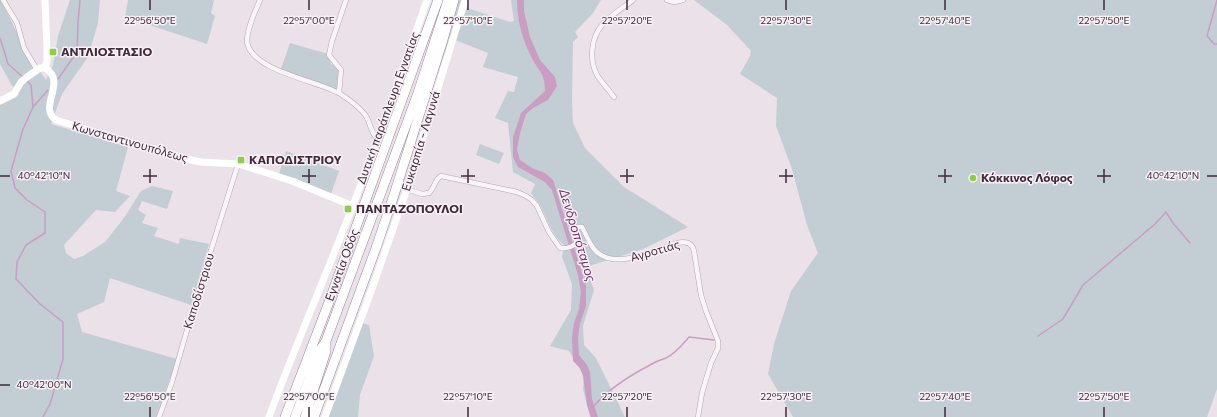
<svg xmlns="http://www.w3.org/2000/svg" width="1217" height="417" font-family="Commissioner,sans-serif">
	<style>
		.green { fill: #c3cdd4 }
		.water { fill: #ca9dc3 }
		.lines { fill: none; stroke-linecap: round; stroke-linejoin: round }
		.stream { stroke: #ca9dc3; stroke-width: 1.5 }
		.street-casing { stroke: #b4a7b1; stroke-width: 5.5 }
		.highway-casing { stroke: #a1899b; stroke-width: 10 }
		.street { stroke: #f8f4f7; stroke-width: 4.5 }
		.secondary { stroke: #fff; stroke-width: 7 }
		.highway { stroke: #fff; stroke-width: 9 }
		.ticks { fill: none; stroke: #422a3b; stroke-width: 1.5 }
		.poi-dot { fill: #8ccf47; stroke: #f7f1f6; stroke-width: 1.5 }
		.labels { text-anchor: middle; stroke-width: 3; stroke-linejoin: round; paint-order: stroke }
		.poi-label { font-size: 12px; font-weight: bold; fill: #422a3b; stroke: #f7f1f6; text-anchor: start }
		.street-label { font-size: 12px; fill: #422a3b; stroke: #f7f1f6 }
		.water-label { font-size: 13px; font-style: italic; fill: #763369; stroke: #f7f1f6 }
		.ticks-label { font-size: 10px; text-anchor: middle; fill: #422a3b; stroke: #f7f1f6; stroke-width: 3; stroke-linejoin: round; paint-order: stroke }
	</style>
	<rect width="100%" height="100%" fill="#eae2e8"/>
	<path class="green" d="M0,0H1L28,55L46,80L53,65L58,36L70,0H100L98,23L88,57L62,94L51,124L128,147L116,191L130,196L115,212L96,210L64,245L66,253L74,259L83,256L105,242L124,218L141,191L152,186L173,191L167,209L142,201L138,210L146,215L142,223L158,228L154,236L179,244L180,238L209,244L191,305L110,278L104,302L77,314L82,332L177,359L156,417H0V104L19,95L11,84L0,64Z
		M128,0H214L211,13L215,16L207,44L125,17Z
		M459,0H463L434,84L396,207L393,205Z
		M511,0H601L593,13L575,32L578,37L573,42L572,100L573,123L585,148L624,187L688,227L643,249L586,267L594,290L583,326L584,345L596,358L625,417H590L583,389L584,376L569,351L550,346L571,310L572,284L562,257L564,245C551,235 547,217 539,203C536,200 533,196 531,193L535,184L513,172L508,123L495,118L508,91L514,92L518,77L483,67L488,53L455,40L467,8L510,22L514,21Z
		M694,0H1217V389L1207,417H793L768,374L774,344L791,291L818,253L807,225L792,169L776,126L777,98L740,74L750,56L751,51L727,25Z
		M290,43L328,54L331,64L340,68V79L336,90L281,69Z
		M480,144L504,153L499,164L476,155Z
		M286,151L339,171L331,194L279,174Z
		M362,323L369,325L374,356L360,395L358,417H328Z"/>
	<path class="water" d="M517,0H524V11L530,37L540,60L555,77L557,86L548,100L533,108L526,114L520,133L517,150L520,160L532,168L545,173L553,180L586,286V306L580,324L578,337L579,355L587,365L590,372L592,399L598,417H591L587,405L583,376L580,368L573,361L572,338L574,323L579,309L581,292L578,275L552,190L545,182L518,167L513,157V137L521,113L545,91C545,74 540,73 533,60C523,42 517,21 517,0Z"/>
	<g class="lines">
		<path class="stream" d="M1217,0L1207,36L1214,44H1217
			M0,38L8,64L24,78
			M58,79L77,52L78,22L80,0
			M26,80L31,85L33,107L23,129L11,171L15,188L27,200L45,212V233L26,245L17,262L16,279L40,304L63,322V359L50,404L43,417
			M33,107L48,90
			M1038,336L1063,319L1083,285L1155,224L1166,212L1173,223L1190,243
			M593,407C608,389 629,376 650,365C655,362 661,360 666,358C676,353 682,345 689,337L714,340"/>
		<g class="street-casing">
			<path id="street" d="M3,0L17,23L24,48L37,70
				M260,0C255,11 247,29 247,41C249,71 321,81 342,95C351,101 364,110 368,120C371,128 372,133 377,139
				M667,0L674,2L683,0
				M339,93L341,70L329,55L332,41L346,0
				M614,97C609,90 602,83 597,75C589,60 591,38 602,25C609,16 624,7 633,0
				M407,189L422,194L429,193C434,189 435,179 441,176L517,192L526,196L532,200L537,206L549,232L560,248C565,249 576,247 577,240C578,236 575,231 577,227H582C586,234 589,243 594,249C612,272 655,250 677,243C685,241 692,242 694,251L701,295L706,311L718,341V348L711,363L702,393L698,417
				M159,417L172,382L198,292L238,164"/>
		</g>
		<g class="highway-casing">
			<path id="highway" d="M285,417L329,302L438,0
				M295,417L320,350L326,341L418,93L448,0
				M305,417L326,351V341
				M314,417L376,248L393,198L442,43L454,0"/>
		</g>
		<use href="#street" class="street"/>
		<path class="secondary" d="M45,0L47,49V61L45,68
			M45,68C68,82 37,107 56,120L177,157L201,162L238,164L251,168L292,181L353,206
			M0,101L14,94L21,82L27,77L40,68H45
			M269,417C295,346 326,276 353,205C379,138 403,69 427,0
			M325,417L373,286L407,189L465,0"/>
		<use href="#highway" class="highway"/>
	</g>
	<path class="ticks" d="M150,0V10M309,0V10M468,0V10M627,0V10M786,0V10M945,0V10M1104,0V10M150,169V183M309,169V183M468,169V183M627,169V183M786,169V183M945,169V183M1104,169V183M0,176H10M143,176H157M302,176H316M461,176H475M620,176H634M779,176H793M938,176H952M1097,176H1111M1207,176H1217M0,385H10M150,407V417M309,407V417M468,407V417M627,407V417M786,407V417M945,407V417M1104,407V417"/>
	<g class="poi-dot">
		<rect x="49" y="48" width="8" height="8" rx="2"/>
		<rect x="237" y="156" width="8" height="8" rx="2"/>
		<circle cx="973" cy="178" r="4"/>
		<rect x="344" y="205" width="8" height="8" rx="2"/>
	</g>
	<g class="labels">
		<g class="poi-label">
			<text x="61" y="56">ΑΝΤΛΙΟΣΤΑΣΙΟ</text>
			<text x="249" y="164">ΚΑΠΟΔΙΣΤΡΙΟΥ</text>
			<text x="981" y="182">Κόκκινος Λόφος</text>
			<text x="356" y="213">ΠΑΝΤΑΖΟΠΟΥΛΟΙ</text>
		</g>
		<g class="street-label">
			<text transform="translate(388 108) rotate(-70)" y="4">Δυτική παράπλευρη Εγνατίας</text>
			<text transform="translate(421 141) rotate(-73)" y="4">Ευκαρπία - Λαγυνά</text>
			<text transform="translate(130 142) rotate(16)" y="4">Κωνσταντινουπόλεως</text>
			<text transform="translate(655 251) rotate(-16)" y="4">Αγροτιάς</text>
			<text transform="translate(342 265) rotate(-70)" y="4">Εγνατία Οδός</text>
			<text transform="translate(199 291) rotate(-73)" y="4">Καποδίστριου</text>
		</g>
		<g class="water-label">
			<text transform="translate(578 235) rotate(73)" y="5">Δενδροπόταμος</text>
		</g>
	</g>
	<g class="ticks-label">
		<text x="150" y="24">22°56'50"E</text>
		<text x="309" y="24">22°57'00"E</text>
		<text x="468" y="24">22°57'10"E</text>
		<text x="627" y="24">22°57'20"E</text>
		<text x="786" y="24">22°57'30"E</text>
		<text x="945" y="24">22°57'40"E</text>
		<text x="1104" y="24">22°57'50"E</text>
		<text x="44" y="179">40°42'10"N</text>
		<text x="1173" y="179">40°42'10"N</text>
		<text x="44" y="388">40°42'00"N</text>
		<text x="150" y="400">22°56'50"E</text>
		<text x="309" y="400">22°57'00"E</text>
		<text x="468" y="400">22°57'10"E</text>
		<text x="627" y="400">22°57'20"E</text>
		<text x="786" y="400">22°57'30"E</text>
		<text x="945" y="400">22°57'40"E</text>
		<text x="1104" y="400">22°57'50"E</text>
	</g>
</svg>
